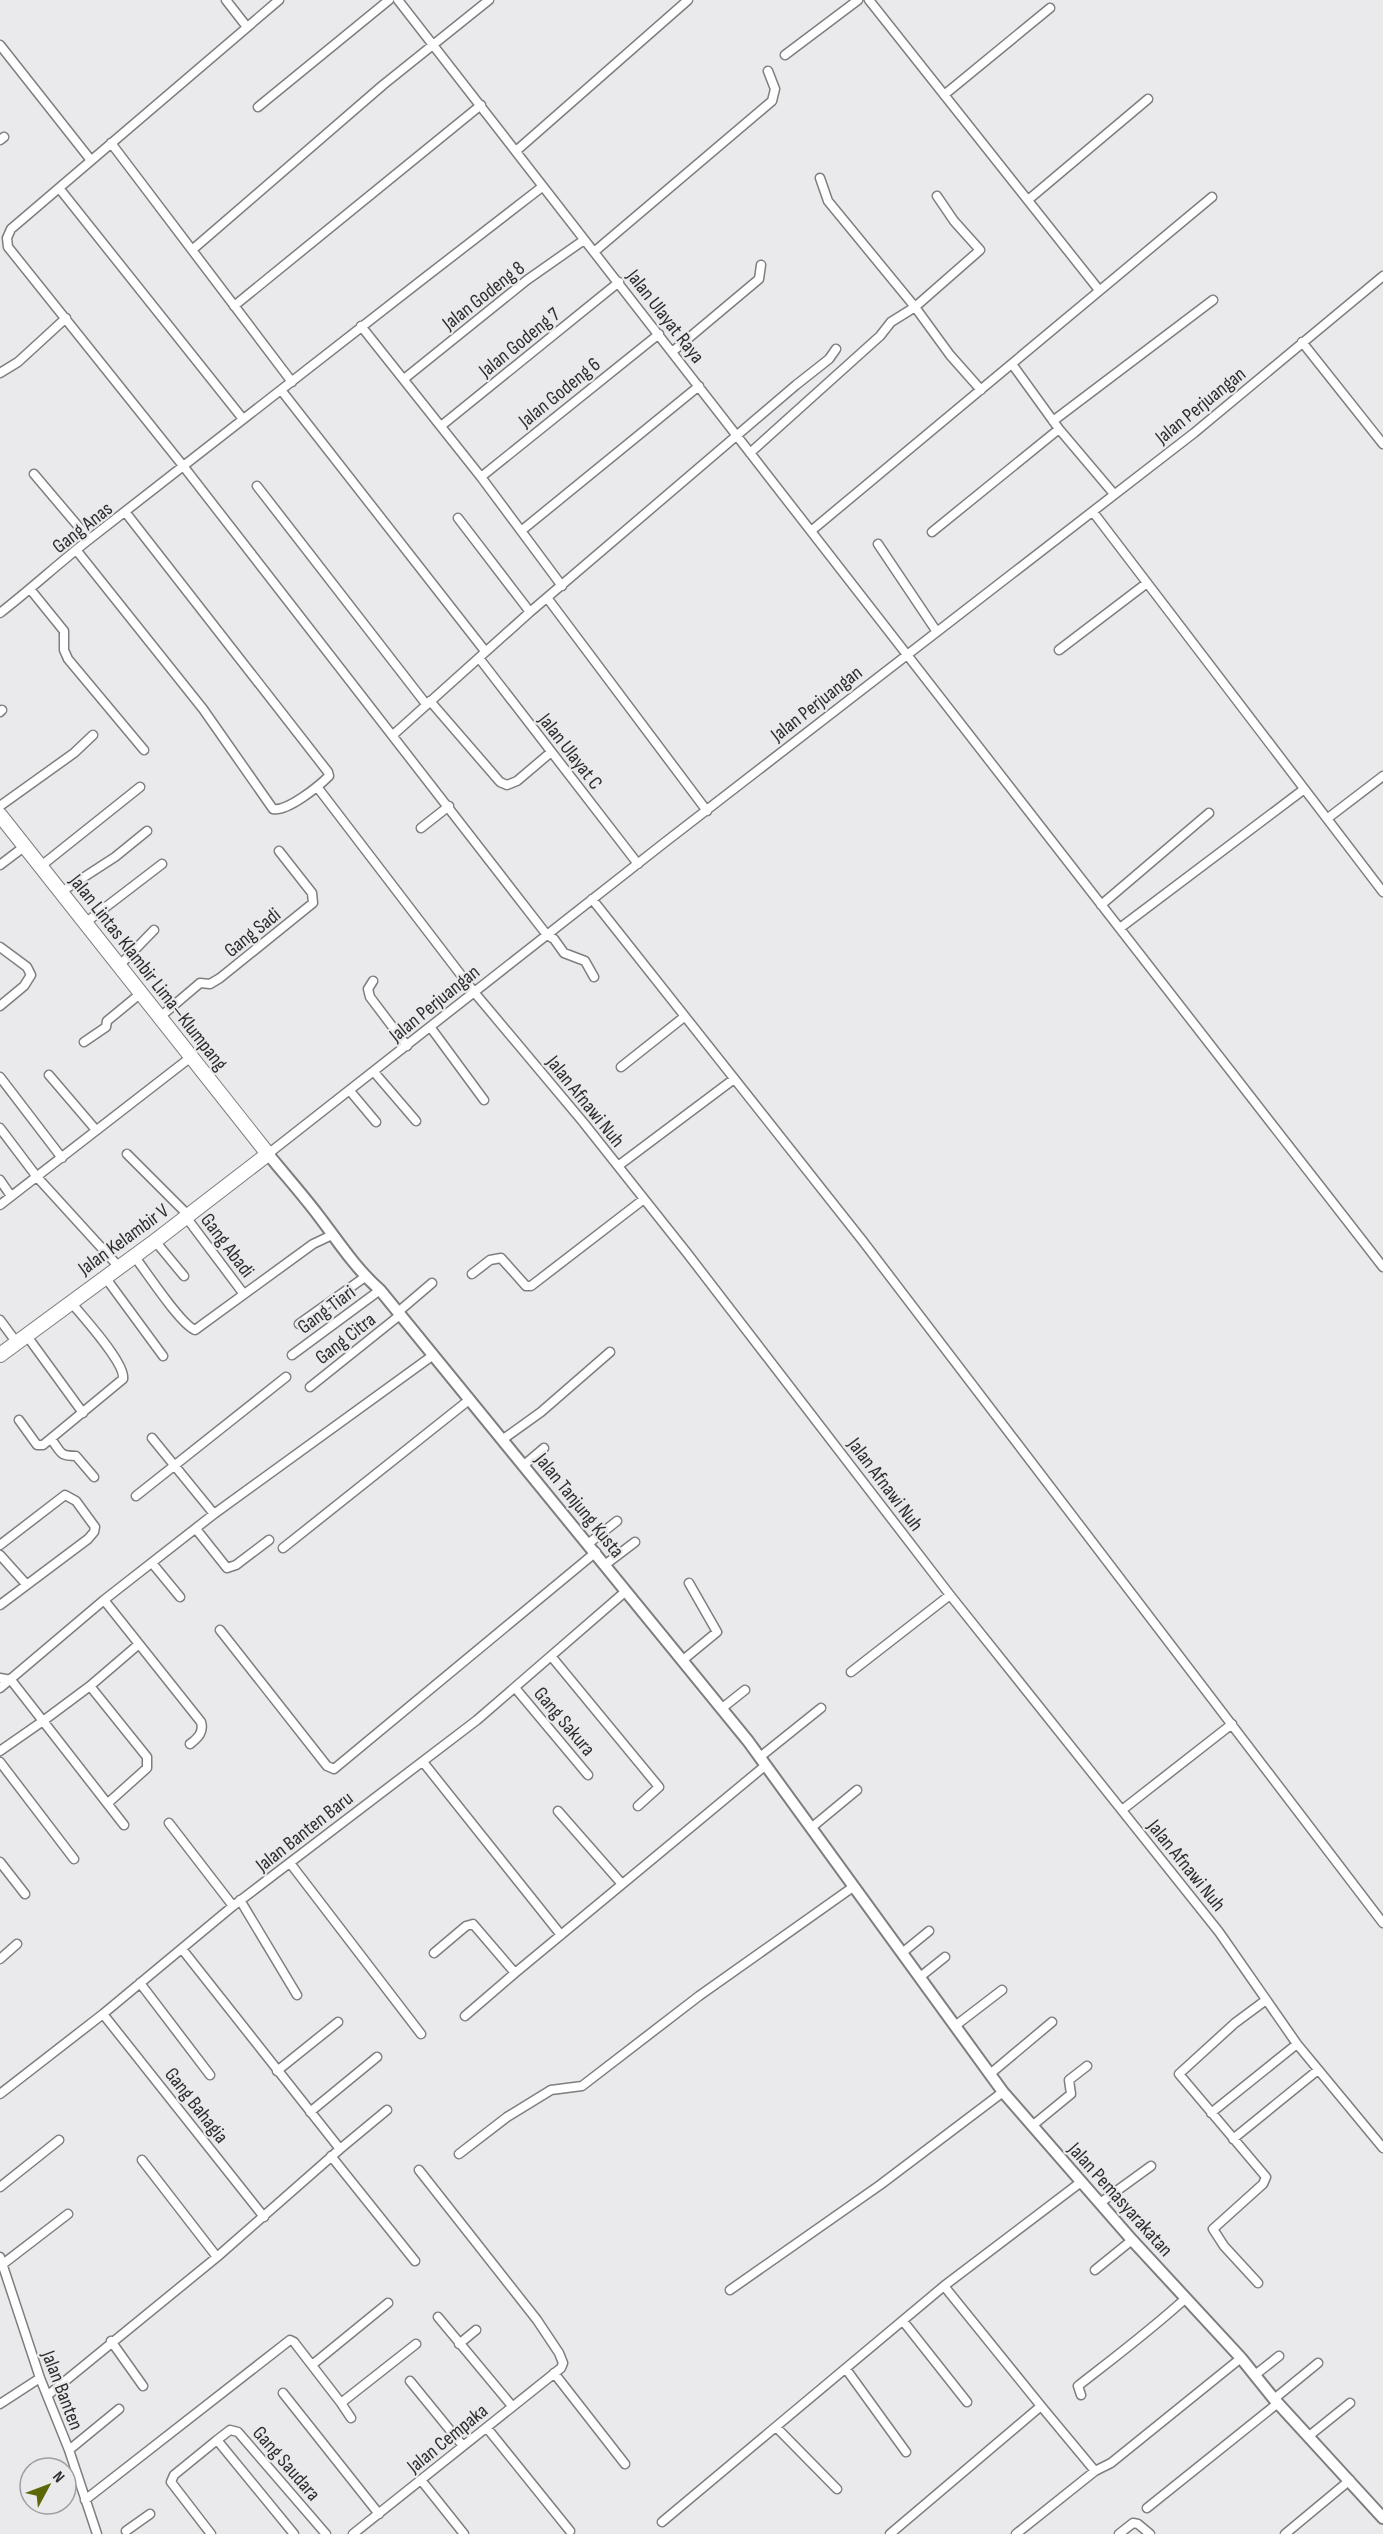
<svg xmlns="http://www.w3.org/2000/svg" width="1383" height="2534" font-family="'Sofia Sans Condensed',sans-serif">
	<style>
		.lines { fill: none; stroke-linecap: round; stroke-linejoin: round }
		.minor-casing { stroke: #7e7e80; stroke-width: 11 }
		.tertiary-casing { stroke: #7e7e80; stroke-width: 14 }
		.primary-casing { stroke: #7e7e80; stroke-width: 16 }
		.minor { stroke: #fff; stroke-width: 8 }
		.tertiary { stroke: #fff; stroke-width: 10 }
		.primary { stroke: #fff; stroke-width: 14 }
		.labels { text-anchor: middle; stroke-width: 4.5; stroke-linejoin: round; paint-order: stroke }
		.street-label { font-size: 20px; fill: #2d2e2e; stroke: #eaeaec }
	</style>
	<rect width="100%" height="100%" fill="#eaeaec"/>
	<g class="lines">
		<g class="minor-casing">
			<path id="minor" d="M226,0L247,27
				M279,0L11,229L7,238L8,247L184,467L547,935L554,939L564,953L585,961L594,977
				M398,0L1383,1267
				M869,0L1099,290
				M0,45L90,159
				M785,55L858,0
				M944,95L1050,8
				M258,107L389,0
				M0,140L4,137
				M111,143L292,382
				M516,151L688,0
				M59,188L243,419
				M937,196L954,221L980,250L915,307L950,355L981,390
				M1028,200L1148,99
				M192,250L383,85L489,0
				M594,252L772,101L775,89L768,71
				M234,306L481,105
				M361,326L481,477L562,586
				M1302,342L1383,444
				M672,352L759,279L761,265
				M1012,364L1059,429L1114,494
				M0,373L18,362L66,318
				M404,379L527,280L584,240
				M281,390L485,651
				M1053,421L1213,300
				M441,426L619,282
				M750,453L880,336L891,322L915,307L828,201L820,178
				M34,474L89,539
				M481,477L659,334
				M257,486L426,704
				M1093,512L1383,892
				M458,518L530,612
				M521,531L699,386
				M811,531L1212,197
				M932,532L1059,429
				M878,544L937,632
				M77,551L203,709L273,809C287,812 319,786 329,776L328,772L126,513
				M30,589L64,631V650L68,659L144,750
				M548,599L707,811
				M0,613C31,589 60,562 91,538C242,421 391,303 542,187
				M1059,650L1147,583
				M479,658L638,864
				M430,701L500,782L507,785L517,781L550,753
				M0,712L2,710
				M393,735L530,612L796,385L829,359L836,349
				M318,788L474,992L583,1122L687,1253L950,1595L1219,1932L1297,2044L1383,2148
				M0,806L74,753L93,735
				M1328,818L1383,776
				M421,828L449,806
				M0,865L25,846
				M41,866L140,787
				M61,892L115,857L147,831
				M592,899L862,1240L1383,1923
				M1101,905L1209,813
				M85,923L162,864
				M1120,928L1303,790
				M0,947L27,967L31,975L24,986L0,1006
				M119,966L154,930
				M373,981L368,989L370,997L407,1046
				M160,1017L200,983L210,984L220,978L313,903L312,893L279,851
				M431,1028L484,1100
				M84,1042L106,1027L107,1021L141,993
				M621,1067L684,1017
				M374,1072L416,1121
				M49,1075L96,1130
				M0,1077L62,1158
				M350,1091L376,1122
				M0,1128L37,1177L119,1267
				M127,1154L188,1215
				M268,1154L664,843L1194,433L1383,276
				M618,1166L734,1079
				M0,1180L11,1196
				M0,1205L191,1057
				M186,1217L243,1293
				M155,1241L184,1276
				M134,1256C146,1271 180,1324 195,1330L313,1244L332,1235
				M472,1274L490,1260L501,1258L526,1286H531L644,1199
				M105,1277L163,1356
				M398,1312L432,1283
				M0,1320L17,1343
				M299,1324L365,1277
				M27,1336L83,1413
				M292,1355L380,1290
				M310,1387L400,1315
				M19,1420L37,1445H43L123,1379C126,1363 81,1315 70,1301
				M152,1438L214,1514
				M51,1439C62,1453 59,1456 76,1456L94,1477
				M502,1440L541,1412L610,1352
				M524,1465L544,1448
				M136,1496L286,1377
				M196,1529L227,1568L236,1565L269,1540
				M589,1543L617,1521
				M0,1545L65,1495L76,1501L95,1527L94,1532L88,1539L0,1605
				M283,1548L469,1400
				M0,1555L26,1584
				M152,1563L180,1597
				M606,1564L635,1542
				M104,1600L201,1722C204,1732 198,1738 190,1744
				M220,1630L327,1766L334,1769L596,1552
				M551,1656L659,1787L638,1806
				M683,1660L717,1632L689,1583
				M851,1672L950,1595
				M0,1678L11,1680L43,1721L90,1686L139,1644
				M90,1686L147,1757V1768L108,1803
				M0,1688L104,1600L214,1514L432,1356
				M516,1689L588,1775
				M721,1709L745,1690
				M0,1751L43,1721L124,1825
				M760,1757L821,1708
				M0,1762L74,1859
				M423,1762L561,1935
				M1122,1810L1232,1724
				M558,1811L622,1884
				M169,1823L233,1906
				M811,1828L857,1790
				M0,1862L25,1894
				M290,1863L421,2034
				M240,1900L297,1995
				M434,1953L466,1926L473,1924L515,1973L766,1765
				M902,1953L929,1931
				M0,1959L17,1944
				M920,1977L945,1957
				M140,1983L210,2075
				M103,2014L264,2217
				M465,2016L515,1973
				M955,2026L1002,1990
				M277,2071L338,2022
				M990,2074L1052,2022
				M0,2094L103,2014L233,1906L477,1720L626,1591
				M310,2112L377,2057
				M1211,2113L1297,2044
				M1032,2126L1071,2094L1069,2080L1087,2066
				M1233,2139L1318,2070
				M340,2149L387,2110
				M459,2154L507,2117L551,2090L582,2086L699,1996L853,1887
				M331,2156L415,2261
				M142,2160L217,2257
				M0,2187L59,2140
				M1100,2203L1151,2166
				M0,2257L40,2378L69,2450L97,2534
				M3,2264L68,2214
				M1095,2270L1132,2240
				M1258,2283L1224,2246L1213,2229L1263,2184L1266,2177L1179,2074L1235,2023L1266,2000
				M730,2290L880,2185L1003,2092
				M438,2317L512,2406
				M903,2321L967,2402
				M111,2341L143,2386
				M459,2344L476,2330
				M312,2365L388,2303
				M846,2369L906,2452
				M554,2373L625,2464
				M1255,2375L1279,2356
				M410,2381L463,2446
				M283,2393L379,2514
				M48,2395L217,2257L340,2149L182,1949
				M1081,2395L1078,2386C1115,2357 1151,2330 1186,2298
				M1274,2399L1318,2363
				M341,2403L351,2418
				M0,2404L40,2378
				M1041,2406L1095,2471
				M776,2427L837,2489
				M487,2428L570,2531
				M1309,2436L1350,2403
				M217,2440L230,2430L238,2432L326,2534
				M69,2450L119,2409
				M421,2480L464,2534
				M85,2500L290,2340L294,2342L341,2403L416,2344
				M1147,2508L1278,2403
				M662,2522L944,2286L1081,2182
				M126,2531L150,2514
				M211,2534L171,2482L174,2475L217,2440L294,2534
				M353,2534L561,2368L563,2363L559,2353L537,2320L419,2170
				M890,2534L1041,2406L944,2286
				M1016,2534L1095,2471L1111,2463L1241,2358
				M1119,2534L1133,2523L1138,2524L1150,2534
				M1285,2534L1350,2480"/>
		</g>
		<g class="tertiary-casing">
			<path id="tertiary" d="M268,1154C285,1175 302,1194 318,1215C338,1241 355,1268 380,1290L748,1741L1003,2092L1132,2240L1241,2358L1274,2399L1383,2518"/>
		</g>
		<g class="primary-casing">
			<path id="primary" d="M0,815L268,1154L155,1241L0,1355"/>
		</g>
		<use href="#minor" class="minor"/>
		<use href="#tertiary" class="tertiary"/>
		<use href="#primary" class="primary"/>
	</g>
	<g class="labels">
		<g class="street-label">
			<text transform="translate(483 295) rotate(-38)" y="7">Jalan Godeng 8</text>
			<text transform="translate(666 316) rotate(52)" y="7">Jalan Ulayat Raya</text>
			<text transform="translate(519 342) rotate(-39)" y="7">Jalan Godeng 7</text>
			<text transform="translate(559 392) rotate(-39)" y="7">Jalan Godeng 6</text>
			<text transform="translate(1200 405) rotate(-39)" y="7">Jalan Perjuangan</text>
			<text transform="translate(82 527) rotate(-38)" y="7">Gang Anas</text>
			<text transform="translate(816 703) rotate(-38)" y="7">Jalan Perjuangan</text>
			<text transform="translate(571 751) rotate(52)" y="7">Jalan Ulayat C</text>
			<text transform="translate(252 932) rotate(-39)" y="7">Gang Sadi</text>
			<text transform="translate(149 972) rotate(52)" y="7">Jalan Lintas Klambir Lima–Klumpang</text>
			<text transform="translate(434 1003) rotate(-39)" y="7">Jalan Perjuangan</text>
			<text transform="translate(586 1101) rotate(51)" y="7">Jalan Afnawi Nuh</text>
			<text transform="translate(123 1239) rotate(-36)" y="7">Jalan Kelambir V</text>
			<text transform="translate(228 1245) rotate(53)" y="7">Gang Abadi</text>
			<text transform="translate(326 1309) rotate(-37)" y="7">Gang Tiari</text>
			<text transform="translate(345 1338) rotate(-38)" y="7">Gang Citra</text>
			<text transform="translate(886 1484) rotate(53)" y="7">Jalan Afnawi Nuh</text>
			<text transform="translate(580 1505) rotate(51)" y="7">Jalan Tanjung Kusta</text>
			<text transform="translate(565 1721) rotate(50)" y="7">Gang Sakura</text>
			<text transform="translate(304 1831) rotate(-38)" y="7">Jalan Banten Baru</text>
			<text transform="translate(1187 1865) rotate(51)" y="7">Jalan Afnawi Nuh</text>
			<text transform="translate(197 2105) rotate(52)" y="7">Gang Bahagia</text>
			<text transform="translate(1121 2199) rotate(48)" y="7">Jalan Pemasyarakatan</text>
			<text transform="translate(63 2390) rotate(69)" y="7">Jalan Banten</text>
			<text transform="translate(447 2438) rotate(-39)" y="7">Jalan Cempaka</text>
			<text transform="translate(287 2463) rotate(49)" y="7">Gang Saudara</text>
		</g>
	</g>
	<g transform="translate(48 2486) rotate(49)"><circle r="28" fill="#eaeaec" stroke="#9e9fa0" stroke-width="1.5"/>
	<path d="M0-4.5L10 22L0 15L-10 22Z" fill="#5e6708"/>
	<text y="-9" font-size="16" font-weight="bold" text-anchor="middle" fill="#2d2e2e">N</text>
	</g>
</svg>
